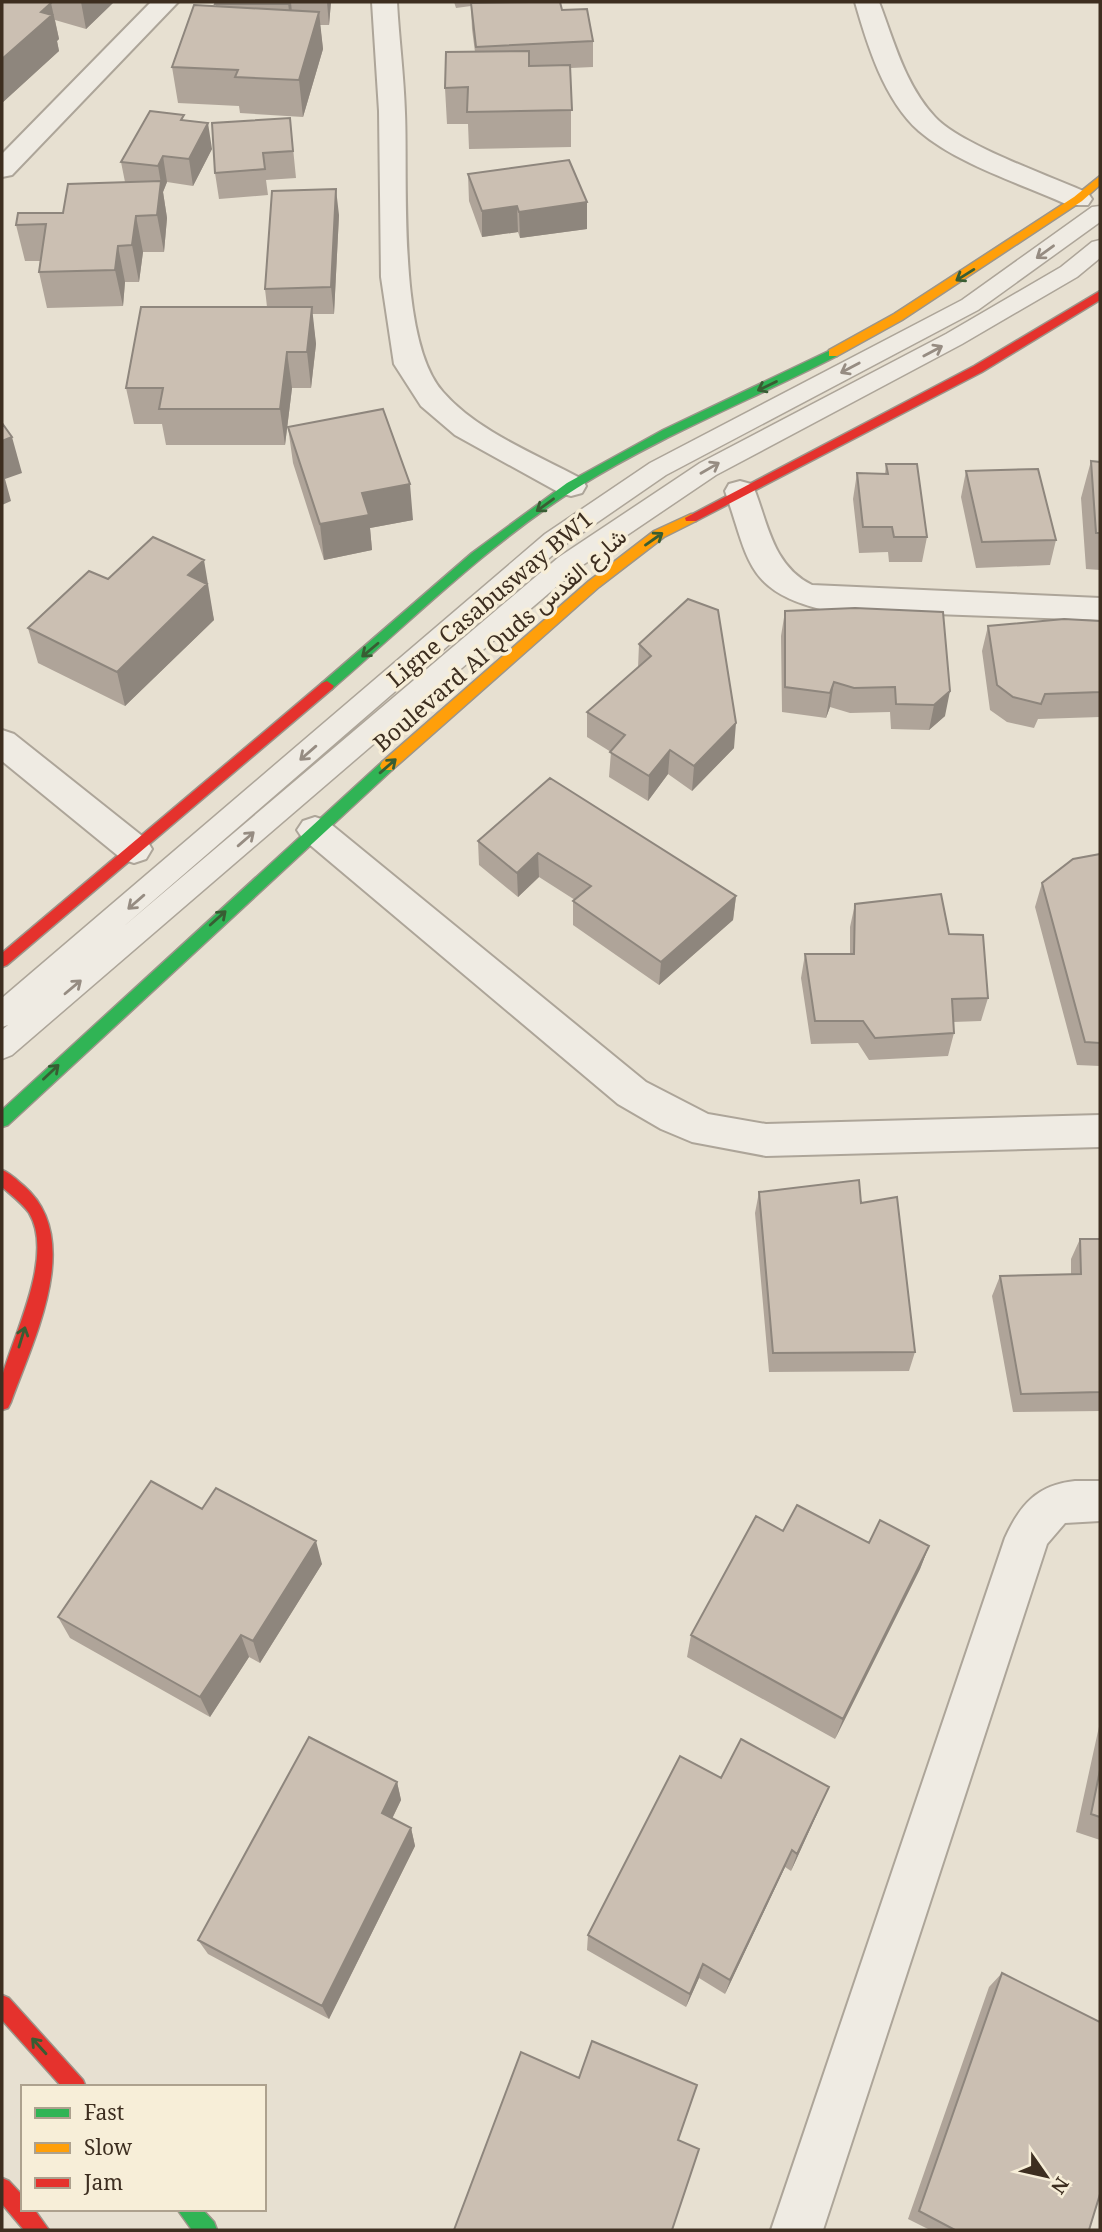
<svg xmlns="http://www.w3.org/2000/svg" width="1102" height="2232" font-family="'Noto Serif',Vazirmatn,serif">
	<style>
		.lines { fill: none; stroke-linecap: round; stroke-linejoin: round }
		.lane-casing { stroke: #ada599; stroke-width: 3 }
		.street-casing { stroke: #ada599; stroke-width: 4 }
		.fast-casing { stroke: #9c958a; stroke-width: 3 }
		.slow-casing { stroke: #9c958a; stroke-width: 3 }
		.jam-casing { stroke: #9c958a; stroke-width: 3 }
		.lane { fill: #efebe3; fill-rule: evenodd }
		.street { fill: #efebe3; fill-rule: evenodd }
		.fast { fill: #30b455; fill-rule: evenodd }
		.slow { fill: #ff9f0a; fill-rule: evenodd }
		.jam { fill: #e5322d; fill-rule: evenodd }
		.wall { fill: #afa499 }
		.shaded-wall { fill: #8e867d }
		.building { fill: #cbbfb2; stroke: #8e867d; stroke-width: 2 }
		.oneway { stroke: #968c82 }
		.oneway2 { stroke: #385d33 }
		.labels { text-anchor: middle; stroke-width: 7; stroke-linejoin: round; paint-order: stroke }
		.street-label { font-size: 23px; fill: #3d2e20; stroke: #f7eed8 }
	</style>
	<rect width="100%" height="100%" fill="#e7e0d1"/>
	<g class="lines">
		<g class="lane-casing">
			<path id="lane" d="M1100,206V222L978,310L666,475L563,546L123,927L559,557L700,463L946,334L1061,267L1092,242L1100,240V258L1077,277L962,344L716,475L577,569L12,1055L2,1059V1030L8,1025L2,1027V998L545,534L650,463L962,300L1092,207Z"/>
		</g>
		<g class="street-casing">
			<path id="street" d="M151,2H178L12,175L2,177V154Z
				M372,2H397C399,39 404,76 405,113C408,182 397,341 443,392C478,432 536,454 582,479L586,486L582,493L571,496L560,493L455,435L421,406L394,364L381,277L379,111Z
				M855,2H879C894,41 905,85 935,117C961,145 1050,176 1088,193L1092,199L1088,205H1068C1022,184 957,164 919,131C884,100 867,44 855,2Z
				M740,481L751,484L755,491C769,528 774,566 812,585L1100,598V620L824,610C745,591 749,559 725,491L729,484Z
				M2,730L14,734L146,839L152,849L146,859L134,863L122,859L2,761Z
				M315,817L327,821L646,1082L708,1114L766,1124L1100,1115V1147L766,1156L692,1142L661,1129L618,1104L303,839L297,830L303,821Z
				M1075,1481H1100V1521L1065,1523L1047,1544L823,2230H771L1005,1538C1020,1505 1037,1485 1075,1481Z"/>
		</g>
		<g class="fast-casing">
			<path id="fast" d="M833,349L837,350V356C751,400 660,436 577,488C488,544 411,621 332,689H322L320,686L322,683L472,553L567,483L663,430Z
				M387,761L392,762L394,766L392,770L8,1125L2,1127V1110L382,762Z
				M177,2209H202L214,2222L217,2230H192Z"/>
		</g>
		<g class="slow-casing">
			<path id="slow" d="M1100,176V185L1082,201L902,320L837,356H829V350L894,314L1074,197Z
				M691,514L696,515V521L664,537L599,587L392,770H382L380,766L382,762L589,581L654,531Z"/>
		</g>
		<g class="jam-casing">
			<path id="jam" d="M1100,291V300L982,372L696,521H686L685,518L974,366Z
				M327,681L334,686L332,689L7,965L2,967V953L322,683Z
				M2,1170C10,1173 17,1180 24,1186C85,1239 33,1340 11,1402L8,1408L2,1410C2,1400 0,1387 2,1377C13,1335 55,1256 29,1213C22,1203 11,1195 2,1187Z
				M2,1995L9,1998L83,2080L86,2087H62L2,2020Z
				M2,2178L9,2181L23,2196V2209H34L49,2230H24L2,2204Z"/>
		</g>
		<use href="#lane" class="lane"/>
		<use href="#street" class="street"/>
		<use href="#fast" class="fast"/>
		<use href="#slow" class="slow"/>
		<use href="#jam" class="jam"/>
	</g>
	<path class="wall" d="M2,2H114L86,29L55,20L59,39L57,41L59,51L2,103Z
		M216,2H331L329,25H320L323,49L303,117L240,113L239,106L178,103L172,67L216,7Z
		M454,2H512H505L562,10L593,41V67L571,68V147L469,149L468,124H447L445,88L475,52L472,29L471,6L456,8Z
		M290,118L296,178L266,180L268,195L219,199L215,173Z
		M185,120L212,149L193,186L167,182L163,192L167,218L164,252H143L139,282H125L123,306L47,308L39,272L40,261H25L16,225L63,213L125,182L121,162Z
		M468,174L587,202V229L520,238L518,232L482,237L469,201Z
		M339,215L334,314H312L316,344L311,388H292L285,445H166L162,424H134L126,388L267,307L265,289Z
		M288,427L413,520L370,528L372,550L324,560L293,463Z
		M1091,461L1100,462V570L1086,569L1081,498Z
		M886,464L927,537L922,562H889L888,552L859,553L853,499L857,473L885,474Z
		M966,471L1056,540L1050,565L976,568L961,497Z
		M108,579L210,596L209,597L214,620L125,706L38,663L28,628Z
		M855,608L945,716L929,730L891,729L890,712L850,713L830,707L826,718L782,712L781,636L785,611Z
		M1100,621V717L1038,719L1034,728L1007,722L990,710L982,651L988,626Z
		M639,644L734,748L692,791L668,774L648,801L609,777L611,752L587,737V712L638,668Z
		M550,778L736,896L733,920L659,985L573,925V901L575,900L539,877L518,897L479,865L478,841Z
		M1100,854V1066L1077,1065L1035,907L1042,883Z
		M855,904L949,934L988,998L981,1021L953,1022L954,1033L948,1056L869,1060L858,1043L811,1044L801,978L805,954H850V927Z
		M759,1192L915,1352L909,1371L769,1372L755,1213Z
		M1080,1239H1100V1411L1013,1412L992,1296L1000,1276L1071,1274V1259Z
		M202,1509L322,1564L260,1663L249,1657L210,1717L70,1638L58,1617Z
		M783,1531L869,1543L929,1546L920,1569L835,1739L687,1657L691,1635Z
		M1100,1722V1840L1076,1832Z
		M721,1778L821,1805L791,1871L785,1867L725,1994L699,1978L686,2007L587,1950L588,1935Z
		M397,1782L401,1800L392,1819L411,1828L415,1846L329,2019L208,1954L198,1940Z
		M1002,1973L1089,2230H930L908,2219L989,1987Z"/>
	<path class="shaded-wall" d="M81,2H114L86,29Z
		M288,2H291L293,25L292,40Z
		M327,2H331L329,25Z
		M51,3L59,39L57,41L59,51L2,103V59L41,12Z
		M319,12L323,49L303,117L299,80Z
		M208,123L212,149L193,186L189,159Z
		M163,156L167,182L163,192L167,218L164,252L157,215L161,184L158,166Z
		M336,189L339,215L334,314L331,287Z
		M587,202V229L520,238L519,212Z
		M517,206L518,232L482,237V211Z
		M136,216L143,252L139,282L132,245Z
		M118,246L125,282L123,306L115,270Z
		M312,307L316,344L311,388L307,352Z
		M287,352L292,388L285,445L280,409Z
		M12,437L22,473L5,479L11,501L2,505V441Z
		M410,484L413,520L370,528L372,550L324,560L320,524L362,493Z
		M204,560L214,620L125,706L117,672L188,575Z
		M834,682L830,707L826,718L830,693Z
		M950,691L945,716L929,730L934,705Z
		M736,723L734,748L692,791L694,766Z
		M670,750L668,774L648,801L649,776Z
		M538,853L539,877L518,897L517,873Z
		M736,896L733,920L659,985L661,962Z
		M316,1541L322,1564L260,1663L253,1641Z
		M929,1546L920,1569L835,1739L843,1719Z
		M241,1635L249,1657L210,1717L200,1697Z
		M397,1782L401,1800L386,1831L382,1813Z
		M829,1787L821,1805L791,1871L797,1854Z
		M411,1828L415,1846L329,2019L322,2006Z
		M792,1850L785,1867L725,1994L730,1980Z
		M703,1964L699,1978L686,2007L690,1994Z"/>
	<path class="building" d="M2,2H49L51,3L41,12L52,15L2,59Z
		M216,2H288V4H215Z
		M530,2H560L562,10L587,9L593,41L476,47L471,3Z
		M194,5L319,12L299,80L235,77L238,70L172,67Z
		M529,51V66L570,65L572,110L467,112L468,87L445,88L446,52Z
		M150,111L184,115L181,120L208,123L189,159L163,156L158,166L121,162Z
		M290,118L293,151L263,153L265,169L215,173L212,123Z
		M569,160L587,202L519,212L517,206L482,211L468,174Z
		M161,181L157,215L136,216L132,245L118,246L115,270L39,272L46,224L16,225L18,213H63L68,184Z
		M336,189L331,287L265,289L272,191Z
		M141,307H312L307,352H287L280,409H159L163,388H126Z
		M383,409L410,484L362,493L369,515L320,524L288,427Z
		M2,423L12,437L2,441Z
		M1091,461L1100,462V533H1096Z
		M886,464H917L927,537H894L892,527H863L857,473L888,474Z
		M1038,469L1056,540L982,542L966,471Z
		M153,537L204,560L188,575L207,584L117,672L28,628L89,571L108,579Z
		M688,599L718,610L736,723L694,766L670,750L649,776L610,752L625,735L587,712L651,656L639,644Z
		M855,608L943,612L950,691L934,705L896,704L895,687L854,688L834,682L830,693L785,687V611Z
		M1064,619L1100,621V692L1045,694L1041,704L1013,697L997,685L988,626Z
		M550,778L736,896L661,962L573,901L591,886L538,853L517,873L478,841Z
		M1100,854V1043L1085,1042L1042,883L1073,859Z
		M941,894L949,934L983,935L988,998L952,999L954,1033L875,1038L863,1021H815L805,954H854L855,904Z
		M859,1180L861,1203L897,1197L915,1352L773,1353L759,1192Z
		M1080,1239H1100V1392L1021,1394L1000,1276L1081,1274Z
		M151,1481L202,1509L216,1488L316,1541L253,1641L241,1635L200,1697L58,1617Z
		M797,1505L869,1543L880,1520L929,1546L843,1719L691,1635L756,1516L783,1531Z
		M309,1737L397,1782L382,1813L411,1828L322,2006L198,1940Z
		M741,1739L829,1787L797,1854L792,1850L730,1980L703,1964L690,1994L588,1935L680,1756L721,1778Z
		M1100,1770V1817L1091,1814Z
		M1002,1973L1100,2022V2194L1089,2230H955L919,2211Z
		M592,2041L697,2085L678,2140L699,2149L672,2230H454L521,2052L579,2078Z"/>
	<defs><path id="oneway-shaft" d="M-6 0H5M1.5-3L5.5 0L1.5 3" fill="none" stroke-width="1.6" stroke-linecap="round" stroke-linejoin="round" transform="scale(1.75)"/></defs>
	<g class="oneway">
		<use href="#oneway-shaft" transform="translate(1045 252) rotate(144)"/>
		<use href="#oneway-shaft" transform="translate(933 351) rotate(-28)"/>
		<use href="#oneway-shaft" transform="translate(850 368) rotate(152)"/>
		<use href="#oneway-shaft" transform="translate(710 468) rotate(-30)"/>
		<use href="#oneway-shaft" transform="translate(308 753) rotate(139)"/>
		<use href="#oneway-shaft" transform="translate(246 839) rotate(-41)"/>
		<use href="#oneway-shaft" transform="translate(136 902) rotate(139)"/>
		<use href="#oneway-shaft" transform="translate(73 987) rotate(-40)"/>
	</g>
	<g class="oneway2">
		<use href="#oneway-shaft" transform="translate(965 275) rotate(148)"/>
		<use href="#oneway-shaft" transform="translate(767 386) rotate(154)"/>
		<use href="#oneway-shaft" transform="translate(545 505) rotate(144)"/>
		<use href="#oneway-shaft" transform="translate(654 539) rotate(-35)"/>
		<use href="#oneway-shaft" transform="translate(370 650) rotate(140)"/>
		<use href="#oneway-shaft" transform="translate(388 766) rotate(-41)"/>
		<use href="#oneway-shaft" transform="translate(218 918) rotate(-42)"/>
		<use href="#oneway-shaft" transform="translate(51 1072) rotate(-43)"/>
		<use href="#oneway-shaft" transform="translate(22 1337) rotate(-73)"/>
		<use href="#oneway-shaft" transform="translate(39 2046) rotate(-132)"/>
	</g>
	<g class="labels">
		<g class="street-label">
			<text transform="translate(490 599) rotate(-40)" y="8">Ligne Casabusway BW1</text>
			<text transform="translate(500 640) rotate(-41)" y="8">Boulevard Al Quds شارع القدس</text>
		</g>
	</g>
	<rect width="1102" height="2232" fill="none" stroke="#3d2e20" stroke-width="7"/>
	<rect x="21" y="2085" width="245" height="126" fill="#f7eed8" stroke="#ada18e" stroke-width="2"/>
	<rect x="35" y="2108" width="35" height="10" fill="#30b455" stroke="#ada18e" stroke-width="2"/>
	<text x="84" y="2120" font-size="21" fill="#3d2e20">Fast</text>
	<rect x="35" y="2143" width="35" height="10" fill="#ff9f0a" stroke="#ada18e" stroke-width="2"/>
	<text x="84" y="2155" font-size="21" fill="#3d2e20">Slow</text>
	<rect x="35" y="2178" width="35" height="10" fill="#e5322d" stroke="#ada18e" stroke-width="2"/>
	<text x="84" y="2190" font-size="21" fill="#3d2e20">Jam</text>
	<g transform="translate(1046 2176) rotate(124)" stroke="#f7eed8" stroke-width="5" paint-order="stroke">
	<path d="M0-5L12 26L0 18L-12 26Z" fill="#3d2e20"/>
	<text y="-10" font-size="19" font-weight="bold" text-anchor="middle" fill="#3d2e20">N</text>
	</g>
</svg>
